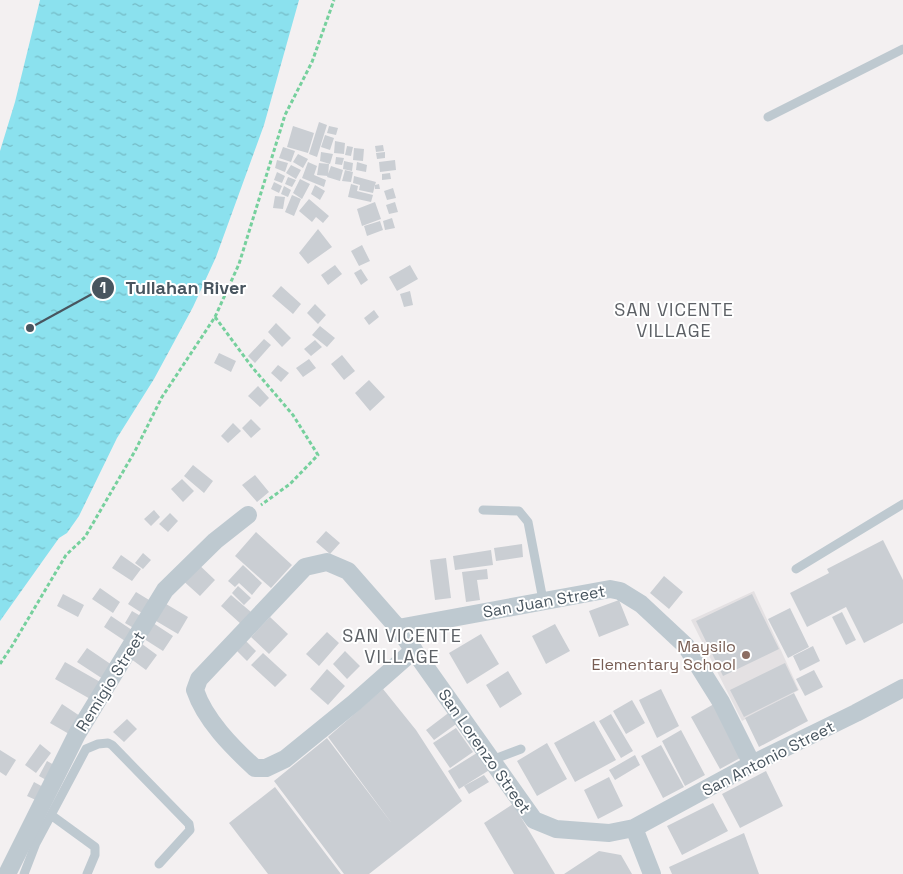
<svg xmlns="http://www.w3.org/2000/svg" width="903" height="874" font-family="'Space Grotesk',sans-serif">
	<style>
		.education { fill: #e4e1e3 }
		.water { fill: url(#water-ripples) }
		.building { fill: #caced3 }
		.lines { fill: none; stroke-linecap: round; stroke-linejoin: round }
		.path { stroke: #76d09d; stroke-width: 3; stroke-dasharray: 4 2.5; stroke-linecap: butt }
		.lane { stroke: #bec9d0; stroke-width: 9 }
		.street { stroke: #bec9d0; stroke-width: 18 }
		.education-dot { fill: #8d6e63; stroke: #fff; stroke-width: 2 }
		.labels { text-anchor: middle; stroke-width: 4; stroke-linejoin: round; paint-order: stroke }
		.street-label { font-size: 16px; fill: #48555f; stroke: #fff }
		.education-label { font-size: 16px; fill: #785e54; stroke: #fff; text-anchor: end }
		.neighbourhood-label { font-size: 18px; letter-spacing: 1px; fill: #5d6166; stroke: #fff }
		.leader { fill: none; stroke: #48555f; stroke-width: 2 }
		.callout-dot { fill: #48555f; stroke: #fff; stroke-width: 2 }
		.mark-label { font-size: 15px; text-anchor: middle; font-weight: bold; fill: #fff }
		.callout-label { font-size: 18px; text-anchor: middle; font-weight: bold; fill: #48555f; stroke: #fff; stroke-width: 4; stroke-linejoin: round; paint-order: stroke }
	</style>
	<defs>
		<pattern id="water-ripples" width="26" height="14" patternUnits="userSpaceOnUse" patternTransform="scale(1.25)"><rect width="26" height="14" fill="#8be1ee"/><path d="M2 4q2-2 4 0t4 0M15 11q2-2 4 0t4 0" fill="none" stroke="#74b9c4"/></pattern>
	</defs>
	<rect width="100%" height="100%" fill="#f3f0f1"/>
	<path class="education" d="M754,591L799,690L742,721L691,620Z"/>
	<path class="water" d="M40,0H299L264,125L216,257L193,307L154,379L117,438L79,516L67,533L59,538L0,621V151L15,102Z"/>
	<path class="building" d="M319,122L327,125L317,157L309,154Z
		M293,126L314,133L308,153L287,147Z
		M329,126L338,128L336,135L327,133Z
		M325,135L334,138L330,150L321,147Z
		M335,141L345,143L344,154L334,153Z
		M383,145L384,151L376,152L375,146Z
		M347,146L353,147L351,156L345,155Z
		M283,147L295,151L291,162L279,158Z
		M354,148L364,149L363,161L353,160Z
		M321,152L333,154L330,164L320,161Z
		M385,152V158L377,159L376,153Z
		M298,154L308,159L303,168L293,162Z
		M336,157L344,158L342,165L335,164Z
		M277,160L288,163L285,172L275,168Z
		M395,160L396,170L380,172L379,162Z
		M344,161L353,163L352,171L343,169Z
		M308,162L317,166L314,175L326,180L324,187L302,178Z
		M357,162L367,165L366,172L356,170Z
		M319,163L329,164L328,176L317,175Z
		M291,165L301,170L296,179L286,173Z
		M331,166L343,170L340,181L327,177Z
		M345,170L353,172L351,182L342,181Z
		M277,172L285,176L282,183L274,180Z
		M390,173L391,179L382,180V174Z
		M354,176L376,182L375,185L379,184L380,189H375V185L373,193L359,190L360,185L353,183Z
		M288,177L296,180L292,187L285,184Z
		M300,179L310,184L302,199L293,193Z
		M274,182L282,186L279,193L271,189Z
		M351,184L358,186L357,191L373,195L371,202L348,197Z
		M315,185L325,191L320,200L311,194Z
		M284,186L291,190L288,197L281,194Z
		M393,188L396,198L387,200L384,191Z
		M292,195L301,199L294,216L285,212Z
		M275,196L285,197L283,209L273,208Z
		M309,199L329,216L323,223L316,217L312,222L299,211Z
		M375,202L381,219L362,226L357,209Z
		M395,202L398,212L389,214L386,205Z
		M392,218L395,228L385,230L383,221Z
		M380,221L383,230L367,236L364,226Z
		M318,229L332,247L308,264L299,253Z
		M362,245L370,261L359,266L351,251Z
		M335,265L342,274L328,285L321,275Z
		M410,265L418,279L397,291L389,277Z
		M361,269L368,280L361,285L354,273Z
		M281,286L301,304L293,314L272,296Z
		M410,291L413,305L404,307L400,294Z
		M315,304L326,315L318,324L307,313Z
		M374,310L379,317L369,325L364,318Z
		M276,323L291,338L282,347L268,332Z
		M320,326L335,338L327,347L312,335Z
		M264,339L271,345L255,363L248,356Z
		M315,340L322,347L311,356L304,349Z
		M219,353L236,361L231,372L214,363Z
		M342,355L355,371L344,380L331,364Z
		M309,359L316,368L303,377L296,368Z
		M278,365L289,373L281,382L271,373Z
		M369,380L385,397L370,411L355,393Z
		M258,386L269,398L260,407L248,396Z
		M251,419L261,429L251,438L242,428Z
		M233,423L241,431L228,443L221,436Z
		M193,465L213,481L204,493L184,476Z
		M255,475L269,492L257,502L242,485Z
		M182,479L194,491L183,502L171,489Z
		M154,510L160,517L151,526L144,519Z
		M170,513L178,521L168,532L159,524Z
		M326,531L340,543L330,554L316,542Z
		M256,532L292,565L271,588L235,556Z
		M883,540L903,580V623L864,643L846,607L807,627L790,593L829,573L827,569Z
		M522,544L523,557L496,561L494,548Z
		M491,550L493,565L455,570L453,556Z
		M143,553L151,560L143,569L135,563Z
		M121,555L141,569L132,581L112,568Z
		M446,558L451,598L435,600L430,560Z
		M195,561L215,580L200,596L180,578Z
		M243,565L262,583L252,595L239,583L235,587L228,581Z
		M487,569L488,579L477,580L480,600L466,602L462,572Z
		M664,576L683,592L669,609L650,593Z
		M238,586L251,598L244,605L232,593Z
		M100,588L120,602L113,613L92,599Z
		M136,592L154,603L145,615L128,604Z
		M63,594L84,605L78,617L57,606Z
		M752,594L779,649L723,676L696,621Z
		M231,595L251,612L241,624L221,606Z
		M619,600L629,625L599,637L589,611Z
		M161,601L188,617L178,634L151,618Z
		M790,608L809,647L788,658L768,619Z
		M132,611L144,618L137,630L125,623Z
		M842,612L856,640L846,645L832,617Z
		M111,616L135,632L128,643L104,627Z
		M270,617L288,634L269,654L251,637Z
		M150,621L173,636L163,651L141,637Z
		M555,624L570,651L546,664L532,636Z
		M327,632L339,643L319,666L306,654Z
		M481,634L499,664L467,684L449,653Z
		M138,641L157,655L146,670L127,656Z
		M246,641L256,651L247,661L237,651Z
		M813,646L820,661L800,671L793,656Z
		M87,648L112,665L103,679L77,662Z
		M345,651L360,666L347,679L333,664Z
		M263,653L287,675L275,687L251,665Z
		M65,662L102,683L92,700L55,679Z
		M785,663L798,690L744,717L730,690Z
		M327,669L345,686L328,705L310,689Z
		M814,670L823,687L805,696L796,679Z
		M508,671L522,694L500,708L486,685Z
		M383,689L416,730L462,801L369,874H344L274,781L327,738L393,825L328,737Z
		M661,689L679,726L657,738L639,700Z
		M794,693L808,721L759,747L745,718Z
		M632,700L645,723L626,734L613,711Z
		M62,704L80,716L69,734L50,723Z
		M714,704L742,757L720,769L691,717Z
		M451,711L459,722L434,740L426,730Z
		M611,714L633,751L621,758L599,721Z
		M127,719L137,729L124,742L113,732Z
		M594,721L616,760L575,782L554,743Z
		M456,728L473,752L450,768L433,743Z
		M681,730L705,775L685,786L662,741Z
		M547,743L567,779L537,796L517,761Z
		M40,744L51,753L36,773L25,765Z
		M661,745L684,787L663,798L641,756Z
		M0,750L16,760L6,776L0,772Z
		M480,751L491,769L459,789L448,771Z
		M635,755L640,765L615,780L609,770Z
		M47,761L56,766L48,781L39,776Z
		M766,771L783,806L740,828L722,794Z
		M484,775L489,782L469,794L464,786Z
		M609,777L623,806L598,819L584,790Z
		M34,782L45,788L38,801L27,796Z
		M275,787L341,874H268L229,823Z
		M713,803L728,831L682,855L667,826Z
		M513,804L555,874H514L484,823Z
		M744,833L759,874H672L669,867Z
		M599,851L621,855L632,874H564Z"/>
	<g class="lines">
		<path class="path" d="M215,317L252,367L293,415L318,455L290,484L261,505
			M0,664L12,646L66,555L85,537L135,451L162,397L215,317L239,264L285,115L312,62L334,0"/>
		<path class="lane" d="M768,117L903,49
			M483,510L519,511L528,522L543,600
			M796,569L903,504
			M492,760L521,749
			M51,815L86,749L98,744L108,743L112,745L189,824L190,830L159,864
			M24,874L36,843L51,815L95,847V855L87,874"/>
		<path class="street" d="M398,628L610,589L620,591L641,604L686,646L721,702L752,764
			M414,650L354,703L285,759L266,768H255C232,747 205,720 195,690L199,679L305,567L327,562L348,571L398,628L534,820L556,829L609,833L634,828L752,764L856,713L903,688
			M634,828L652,874
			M7,874L77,734L165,590L215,541L248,515"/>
	</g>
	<circle class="education-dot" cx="746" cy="655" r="5"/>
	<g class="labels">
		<g class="street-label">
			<text transform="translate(544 601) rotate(-10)" y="6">San Juan Street</text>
			<text transform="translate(110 681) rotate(-58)" y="6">Remigio Street</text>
			<text transform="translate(485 751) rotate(55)" y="6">San Lorenzo Street</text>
			<text transform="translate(768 758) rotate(-27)" y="6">San Antonio Street</text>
		</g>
		<g class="education-label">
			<text x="736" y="652">Maysilo<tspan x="736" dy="18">Elementary School</tspan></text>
		</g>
		<g class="neighbourhood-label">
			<text x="674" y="316">SAN VICENTE<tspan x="674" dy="21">VILLAGE</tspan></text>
			<text x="402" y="642">SAN VICENTE<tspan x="402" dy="21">VILLAGE</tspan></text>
		</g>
	</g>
	<path class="leader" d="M30 328L103 288"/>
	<g class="callout-dot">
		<circle cx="30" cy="328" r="5"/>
		<circle cx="103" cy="288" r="12"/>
	</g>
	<g class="mark-label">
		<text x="103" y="293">1</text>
	</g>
	<g class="callout-label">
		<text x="186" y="294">Tullahan River</text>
	</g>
</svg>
